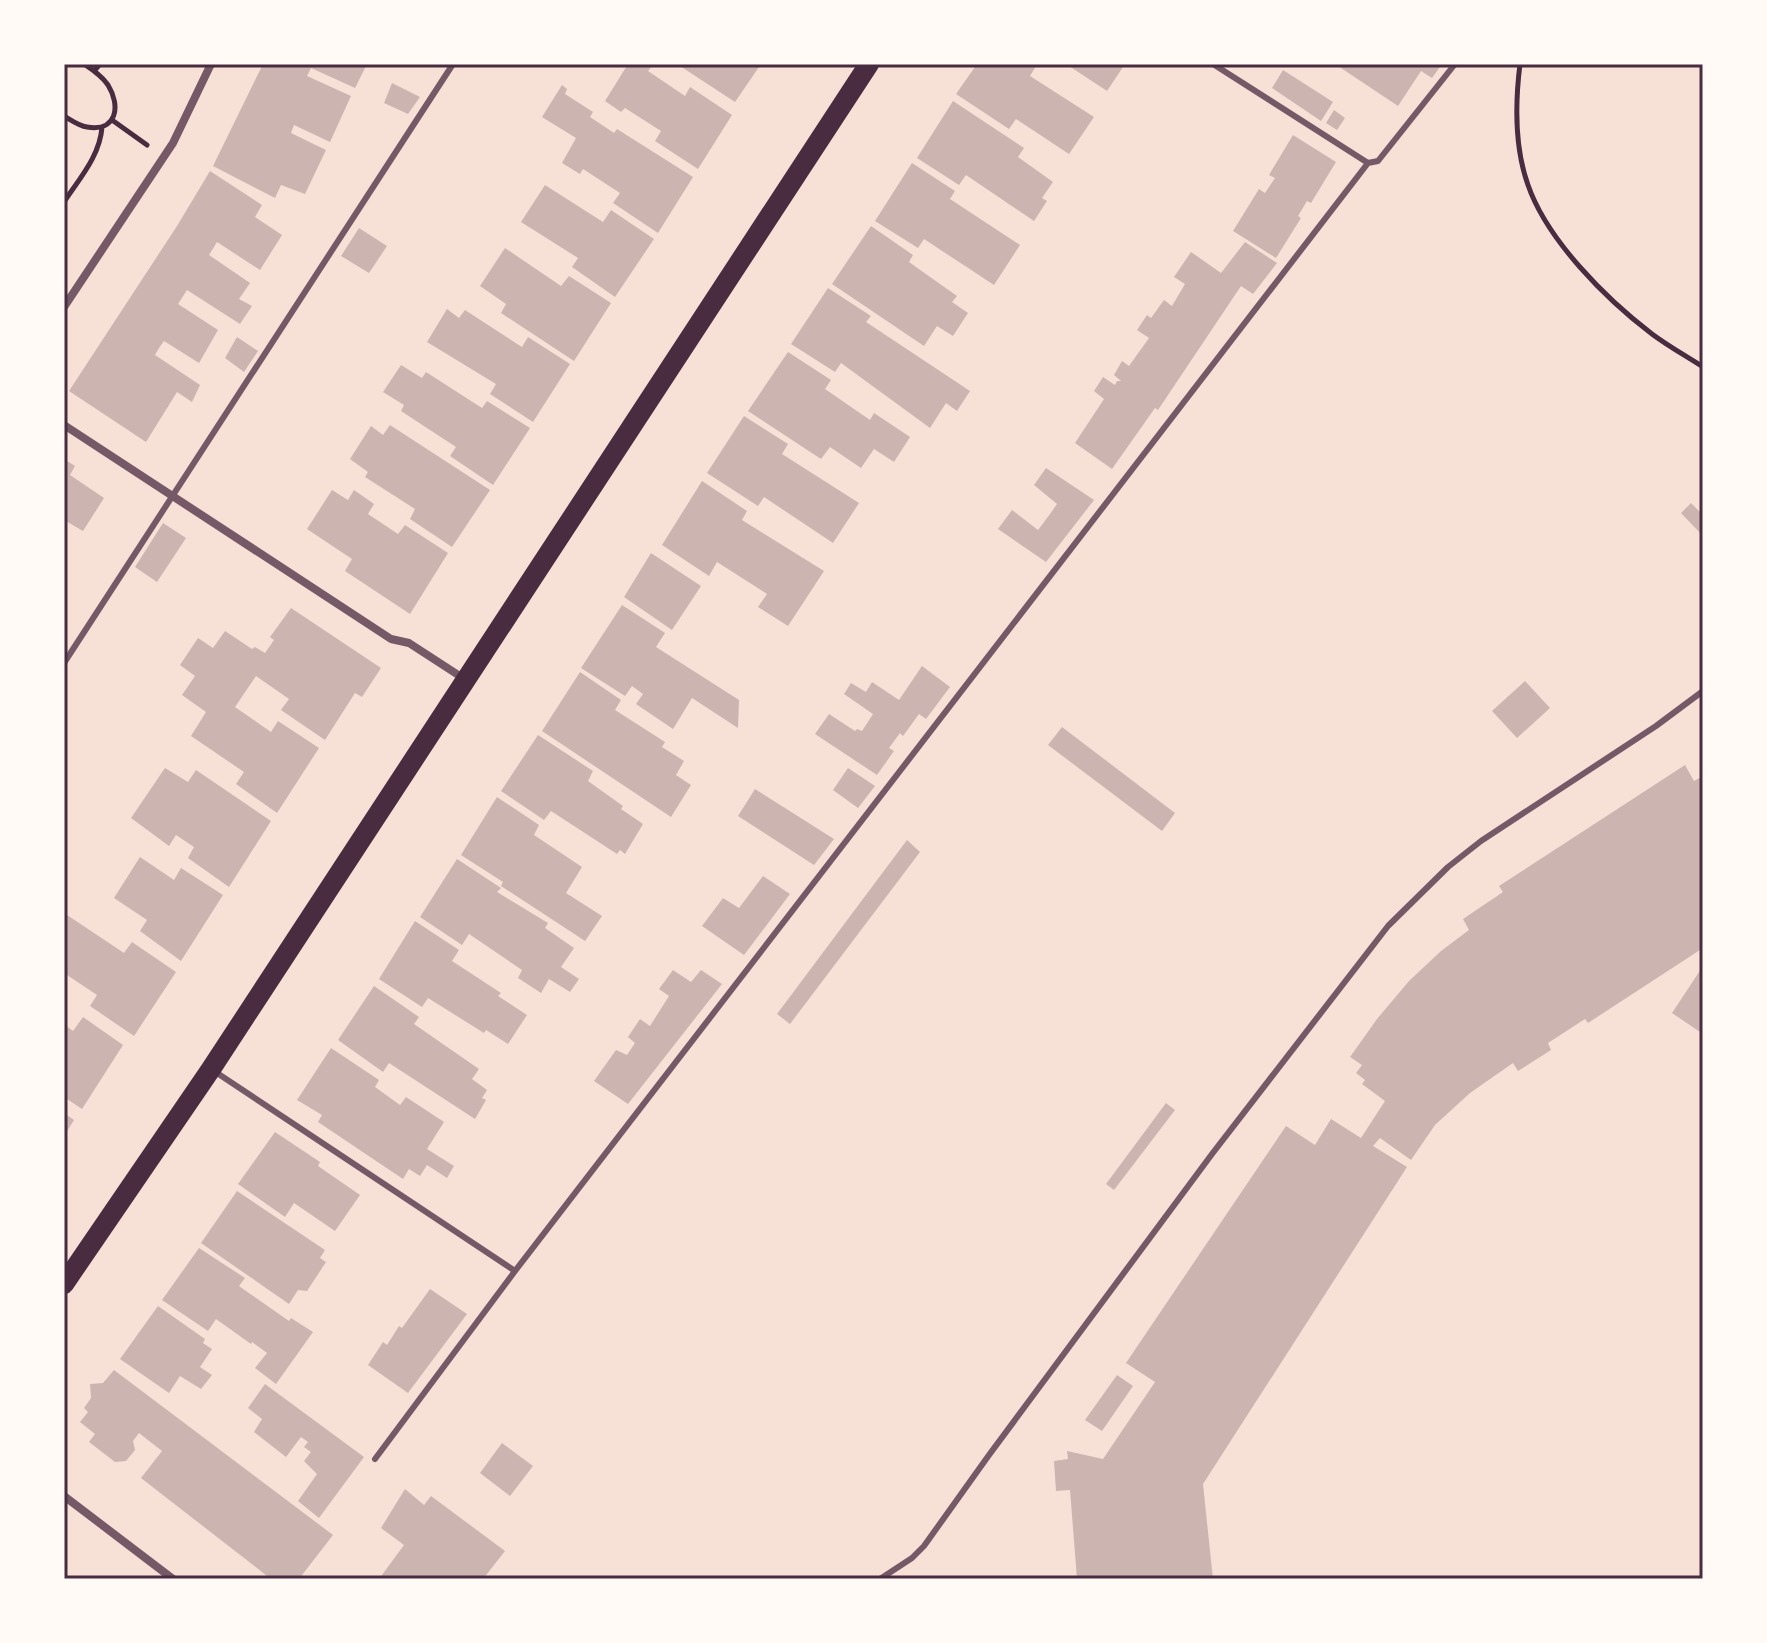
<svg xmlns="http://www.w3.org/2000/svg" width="1767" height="1643" font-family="'Source Sans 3',sans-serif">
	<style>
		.building { fill: #ccb4b1 }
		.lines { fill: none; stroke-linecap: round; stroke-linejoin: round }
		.path { stroke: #4a2c40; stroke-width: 5 }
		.service { stroke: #755966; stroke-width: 6 }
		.minor { stroke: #755966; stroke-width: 8 }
		.primary { stroke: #4a2c40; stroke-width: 20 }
		.neatline { fill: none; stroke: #4a2c40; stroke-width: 3 }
	</style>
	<rect width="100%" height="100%" fill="#f7e1d7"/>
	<path class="building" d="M263,64H367L355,88L311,68L307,76L351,96L330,142L294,125L291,133L326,150L305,194L281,185L275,198L213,166Z
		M628,64H649L652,66L648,71L685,96L690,87L732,115L698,169L655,141L661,131L625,108L621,112L605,101Z
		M677,64H761L735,102Z
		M977,64H1034L1036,66L1030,76L1094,117L1069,154L1016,119L1009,129L956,94Z
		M1066,64H1125L1107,91Z
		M1335,64H1442L1432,78L1421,71L1398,106Z
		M1283,70L1333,102L1321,121L1272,88Z
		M392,83L420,97L408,114L384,103Z
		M562,85L567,89L565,94L593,112L590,117L614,133L617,129L693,177L658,233L613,203L620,193L583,169L580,174L562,163L576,138L542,117Z
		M953,101L1024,148L1018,157L1053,182L1042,198L1047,201L1034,221L966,175L959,185L917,158Z
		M1334,110L1345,118L1337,130L1326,123Z
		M1293,135L1336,162L1311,203L1307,201L1298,216L1301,218L1276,258L1233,231L1259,189L1265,193L1275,178L1269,175Z
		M912,163L955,191L950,199L1020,245L994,285L924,239L918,248L875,221Z
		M210,171L262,205L255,217L282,235L260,270L217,242L209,255L250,283L239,299L252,306L240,324L187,290L178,304L218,330L199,363L164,341L159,348L155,355L200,385L192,402L177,392L146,442L69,391L177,226Z
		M545,185L603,222L611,210L654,239L615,297L572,267L578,258L521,222Z
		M871,226L913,255L909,262L957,296L952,302L968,313L953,336L937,326L924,346L832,284Z
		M359,228L387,246L369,273L341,256Z
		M1245,242L1277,263L1253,294L1241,286L1158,410L1155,408L1112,469L1075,443L1104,399L1094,391L1103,377L1115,385L1117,381H1121L1114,375L1122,361L1129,366L1149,338L1137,330L1147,315L1151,318L1164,300L1172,306L1185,284L1174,277L1191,252L1221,273Z
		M505,248L561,286L569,276L611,303L574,361L501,313L506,304L480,286Z
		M828,288L871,316L866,322L970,391L957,411L946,403L930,428L841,363L835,372L791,344Z
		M447,309L459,318L465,310L522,347L528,337L570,364L533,422L490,394L496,384L427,342Z
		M237,337L258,351L244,372L225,358Z
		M788,352L831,380L825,389L870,420L874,413L910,437L894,462L874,449L861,468L830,447L821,459L748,411Z
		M401,365L422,378L426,372L482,408L487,401L530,428L493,485L450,456L456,447L401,411L404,405L383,392Z
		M744,416L788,444L782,454L859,503L833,543L764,497L758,506L707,473Z
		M390,425L490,490L452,547L410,519L415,509L365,477L368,472L350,459L371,426L383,435Z
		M64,459L75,466L70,475L104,498L83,531L64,520Z
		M1046,468L1094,500L1046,562L998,529L1012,510L1038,530L1050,514L1057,504L1034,485Z
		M702,481L747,511L742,520L824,571L788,626L758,607L767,594L717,562L709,576L662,545Z
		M332,490L348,500L354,490L374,504L368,514L398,534L405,525L448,553L410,614L345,571L352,559L307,529Z
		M1691,503L1703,515V536L1681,513Z
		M163,523L186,538L157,582L135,567Z
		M651,553L701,586L672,630L624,597Z
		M622,605L665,633L656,647L739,700L738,728L692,698L673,729L636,704L643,694L632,686L625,696L581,668Z
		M291,608L381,668L362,697L355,693L325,740L281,710L289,699L256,676L235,707L271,732L278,721L319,748L277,813L236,784L244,772L191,736L206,712L182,695L195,676L180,665L198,638L213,648L225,631L252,649L255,647L265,653L274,640L270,637Z
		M922,666L950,687L926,719L919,714L903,736L900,733L889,748L894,751L877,775L815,734L829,714L855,731L857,729L862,731L873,714L844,694L851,683L866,692L872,682L899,700Z
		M580,672L621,700L615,710L665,742L662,747L684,761L676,775L691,785L671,817L542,731Z
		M1525,681L1550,708L1517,738L1492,711Z
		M1062,727L1175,813L1162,831L1048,745Z
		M538,735L593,771L588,781L623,806L621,809L643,824L625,854L620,850L617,854L551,811L544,820L501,791Z
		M1685,765L1694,781L1703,776V948L1588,1023L1585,1019L1548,1043L1551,1050L1518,1071L1513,1063L1470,1093L1435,1125L1411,1160L1380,1138L1373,1146L1407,1167L1203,1484L1213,1579H1077L1070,1490L1056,1491L1054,1461L1068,1459L1067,1451L1103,1459L1155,1382L1126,1363L1286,1126L1315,1145L1331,1119L1361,1138L1385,1101L1362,1084L1365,1080L1356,1073L1362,1065L1350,1057L1377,1019L1409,981L1441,951L1469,930L1463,919L1503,892L1499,886Z
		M165,768L188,782L196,770L271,821L229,887L188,858L194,847L176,835L169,846L131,818Z
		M848,768L875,786L858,808L833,790Z
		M755,789L834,839L814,865L738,816Z
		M497,797L539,825L534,835L582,867L566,893L602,916L585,941L501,886L503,882L461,855Z
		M907,840L920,852L790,1024L777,1014Z
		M140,857L174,880L181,868L223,895L181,961L140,931L147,920L114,898Z
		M457,859L501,888L497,892L548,923L545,928L574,948L561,967L579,979L570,992L549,979L541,993L518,978L522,970L469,934L462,945L420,917Z
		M763,876L790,894L744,955L702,926L723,898L739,908Z
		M64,913L124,953L132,942L176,972L134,1036L90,1006L97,995L64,973Z
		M415,921L459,950L452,961L501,993L498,996L527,1015L508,1044L486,1030L484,1033L428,998L422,1007L379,979Z
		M1703,966V1034L1672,1013Z
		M673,970L691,982L701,970L722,984L628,1104L594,1081L616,1050L627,1055L635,1043L628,1037L640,1019L650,1026L669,996L659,989Z
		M374,986L419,1017L414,1024L479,1069L472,1079L487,1090L482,1098L486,1100L475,1119L389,1063L383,1072L338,1040Z
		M83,1017L123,1045L82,1109L64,1097V1024L73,1031Z
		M331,1048L379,1080L375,1087L400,1105L406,1097L444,1122L427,1149L454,1166L447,1178L427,1165L420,1176L409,1169L403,1179L318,1122L322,1115L297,1100Z
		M1166,1103L1175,1110L1114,1190L1106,1184Z
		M64,1113L74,1120L64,1136Z
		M275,1132L320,1162L318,1166L360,1195L335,1231L294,1203L285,1217L238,1184Z
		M237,1191L325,1250L320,1258L326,1262L307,1291L298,1290L289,1304L201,1243Z
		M199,1248L245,1278L239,1286L289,1321L291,1318L313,1332L276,1384L255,1368L267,1353L252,1342L251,1344L216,1319L208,1331L162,1300Z
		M430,1289L467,1314L408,1393L368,1365L383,1342L387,1345L399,1326L402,1328Z
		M158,1306L205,1339L203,1343L212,1349L200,1367L212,1375L201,1389L180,1376L169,1393L120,1359Z
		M114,1370L333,1535L299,1579H271L141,1478L162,1451L139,1433L133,1441L135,1450L126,1461L115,1462L89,1442L95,1434L80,1422L88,1412L84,1408L91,1398L90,1384L103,1383Z
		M1117,1375L1133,1386L1102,1431L1085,1420Z
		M265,1384L364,1457L319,1518L298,1501L317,1474L304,1461L311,1452L304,1447L308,1442L301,1437L286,1457L254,1432L262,1419L248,1408Z
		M502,1443L533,1466L510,1496L480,1473Z
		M405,1489L424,1505L431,1496L505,1551L483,1579H379L404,1545L381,1528Z"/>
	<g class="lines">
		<path class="path" d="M1520,64C1515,104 1514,146 1528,185C1547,240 1606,299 1652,334C1668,346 1686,356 1703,367
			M94,71L100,64
			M64,116C71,120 79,126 87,127C117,132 121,106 108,85C102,76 93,70 84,64
			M112,120L147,145
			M64,202C79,179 100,156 102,127"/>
		<path class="service" d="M1213,64L1368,163
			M1368,163L1378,161L1455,64
			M64,663L453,64
			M214,1071L515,1271
			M375,1459L515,1271L1368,163
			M880,1579L912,1558L924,1546L989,1455L1212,1154L1388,926L1448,867L1481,841L1656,726L1703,691"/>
		<path class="minor" d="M64,307L173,143L211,64
			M64,425L391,639L409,643L466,680
			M64,1496L173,1579"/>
		<path class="primary" d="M64,1284L211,1069L869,64"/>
	</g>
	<rect width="1767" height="1643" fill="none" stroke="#fffaf5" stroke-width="132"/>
	<rect x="66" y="66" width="1635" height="1511" class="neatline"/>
</svg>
